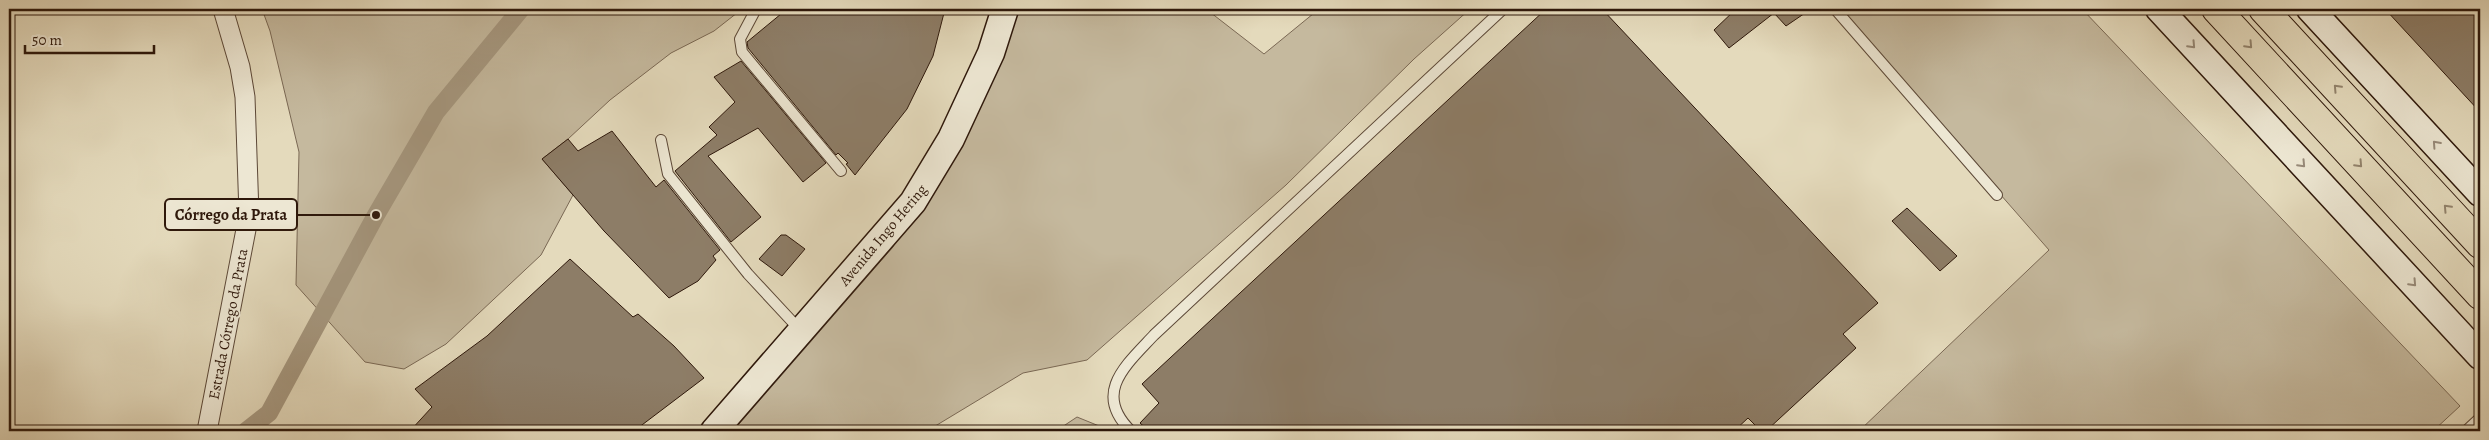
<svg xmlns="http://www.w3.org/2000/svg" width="2489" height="440" font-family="Alegreya,serif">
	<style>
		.green { fill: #c5b99e; stroke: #7a6854 }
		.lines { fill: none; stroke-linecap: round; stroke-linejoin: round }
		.canal { stroke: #a69880; stroke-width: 18 }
		.building { fill: #8d7d67; stroke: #2e180b }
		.service-casing { stroke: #5c4837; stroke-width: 12 }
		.minor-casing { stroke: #5c4837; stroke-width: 21 }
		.secondary-casing { stroke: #2e180b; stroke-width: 29 }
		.trunk-casing { stroke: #2e180b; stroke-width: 30 }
		.service { stroke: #ede7d3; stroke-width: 10 }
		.minor { stroke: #ede7d3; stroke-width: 19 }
		.secondary { stroke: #ede7d3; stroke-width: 26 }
		.trunk { stroke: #e4dabc; stroke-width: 28 }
		.oneway { stroke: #978a79 }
		.oneway2 { stroke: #92836c }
		.labels { text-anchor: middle; stroke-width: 4; stroke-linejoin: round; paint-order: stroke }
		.street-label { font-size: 15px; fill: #2e180b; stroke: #ede7d3 }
		.leader { fill: none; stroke: #2e180b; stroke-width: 2 }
		.callout-dot { fill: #2e180b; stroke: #ede7d3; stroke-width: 2 }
		.callout { fill: #ede7d3; stroke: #2e180b; stroke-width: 2 }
		.callout-label { font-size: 16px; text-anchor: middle; font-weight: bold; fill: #2e180b }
	</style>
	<rect width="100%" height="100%" fill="#e4dabc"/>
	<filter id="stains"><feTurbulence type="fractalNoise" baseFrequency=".004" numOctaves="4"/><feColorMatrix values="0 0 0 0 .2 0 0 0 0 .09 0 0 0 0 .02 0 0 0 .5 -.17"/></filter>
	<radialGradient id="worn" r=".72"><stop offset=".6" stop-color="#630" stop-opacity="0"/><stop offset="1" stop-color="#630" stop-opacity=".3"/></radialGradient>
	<path class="green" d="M262,9H742L714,31L671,53L610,100L568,139L542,159L573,195L541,255L446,344L404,369L365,362L296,285L299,152L270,31Z
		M1010,9H1206L1264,54L1319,9H1470L1414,59L1286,185L1087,360L1023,373L927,431H733L893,247Z
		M1838,9H2082L2460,406L2433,431H1859L2049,250Z
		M1077,417L1109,430L1110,431H1056Z"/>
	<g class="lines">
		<path class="canal" d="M246,431L269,413L376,215L436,112L521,9"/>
	</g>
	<path class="building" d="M787,9H945L933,56L907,109L855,175L846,164L848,163L838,153L836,155L748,48L747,42Z
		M1546,9H1602L1878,303L1843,334L1856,348L1766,431H1761L1748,418L1734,431H1149L1140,423L1159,403L1142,384Z
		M1736,9H1811L1786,26L1774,13L1729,48L1714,30Z
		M2385,9H2480V112Z
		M741,61L826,163L803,182L758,128L708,156L761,217L731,242L675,171L717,135L709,127L735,102L714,77Z
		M612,131L656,187L664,180L720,250L713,256L716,260L698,281L669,298L604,231L542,159L568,139L578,151Z
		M1907,208L1957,256L1940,271L1892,221Z
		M781,235H786L805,249L782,276L759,259Z
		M570,259L633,317L638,314L674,346L704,378L634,431H410L432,407L415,389L487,336Z"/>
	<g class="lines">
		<g class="service-casing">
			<path id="service" d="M756,9L740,39L742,52L841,171
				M1835,9L1997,195
				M661,140L668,174L748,274L800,330
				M1131,431C1092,393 1126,365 1154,335L1503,9
				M2466,431L2480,418"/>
		</g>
		<g class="minor-casing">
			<path id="minor" d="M207,431L249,214L245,97L240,67L223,9"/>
		</g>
		<g class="secondary-casing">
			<path id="secondary" d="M2159,9L2480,356
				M2310,9L2480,193
				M714,431L913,202L951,139L991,53L1005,9"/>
		</g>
		<g class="trunk-casing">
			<path id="trunk" d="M2216,9L2480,295
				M2263,9L2480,244"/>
		</g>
		<use href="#service" class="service"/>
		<use href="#minor" class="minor"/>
		<use href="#secondary" class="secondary"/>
		<use href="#trunk" class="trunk"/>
	</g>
	<defs><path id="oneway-chevron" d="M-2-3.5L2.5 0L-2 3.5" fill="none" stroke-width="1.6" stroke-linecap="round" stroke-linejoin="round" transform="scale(1.25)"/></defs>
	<g class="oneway">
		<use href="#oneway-chevron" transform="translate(2192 45) rotate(47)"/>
		<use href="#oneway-chevron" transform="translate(2436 144) rotate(-132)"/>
		<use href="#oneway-chevron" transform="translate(2302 164) rotate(47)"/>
		<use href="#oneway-chevron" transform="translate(2413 283) rotate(47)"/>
	</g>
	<g class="oneway2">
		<use href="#oneway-chevron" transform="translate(2249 45) rotate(47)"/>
		<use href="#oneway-chevron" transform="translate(2337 88) rotate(-133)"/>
		<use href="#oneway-chevron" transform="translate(2359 164) rotate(47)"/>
		<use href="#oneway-chevron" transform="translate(2447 208) rotate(-133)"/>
	</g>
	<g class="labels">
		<g class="street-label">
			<text transform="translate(883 235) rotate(-50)" y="5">Avenida Ingo Hering</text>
			<text transform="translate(228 324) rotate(-79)" y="5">Estrada Córrego da Prata</text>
		</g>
	</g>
	<path class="leader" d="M376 215L297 215"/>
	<circle class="callout-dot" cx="376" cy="215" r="5"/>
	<rect class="callout" x="165" y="199" width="132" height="31" rx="5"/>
	<g class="callout-label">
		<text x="231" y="220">Córrego da Prata</text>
	</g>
	<rect width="2489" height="440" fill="none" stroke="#e4dabc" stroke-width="30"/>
	<rect x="10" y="10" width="2469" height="420" fill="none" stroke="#2e180b" stroke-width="2.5"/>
	<rect x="15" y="15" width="2459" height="410" fill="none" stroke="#2e180b"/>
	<path d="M25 45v8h129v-8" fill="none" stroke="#2e180b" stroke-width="2.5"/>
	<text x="32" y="45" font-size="15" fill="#2e180b" stroke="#ede7d3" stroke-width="4" paint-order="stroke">50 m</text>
	<rect width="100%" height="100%" filter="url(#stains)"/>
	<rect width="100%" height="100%" fill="url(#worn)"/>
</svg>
